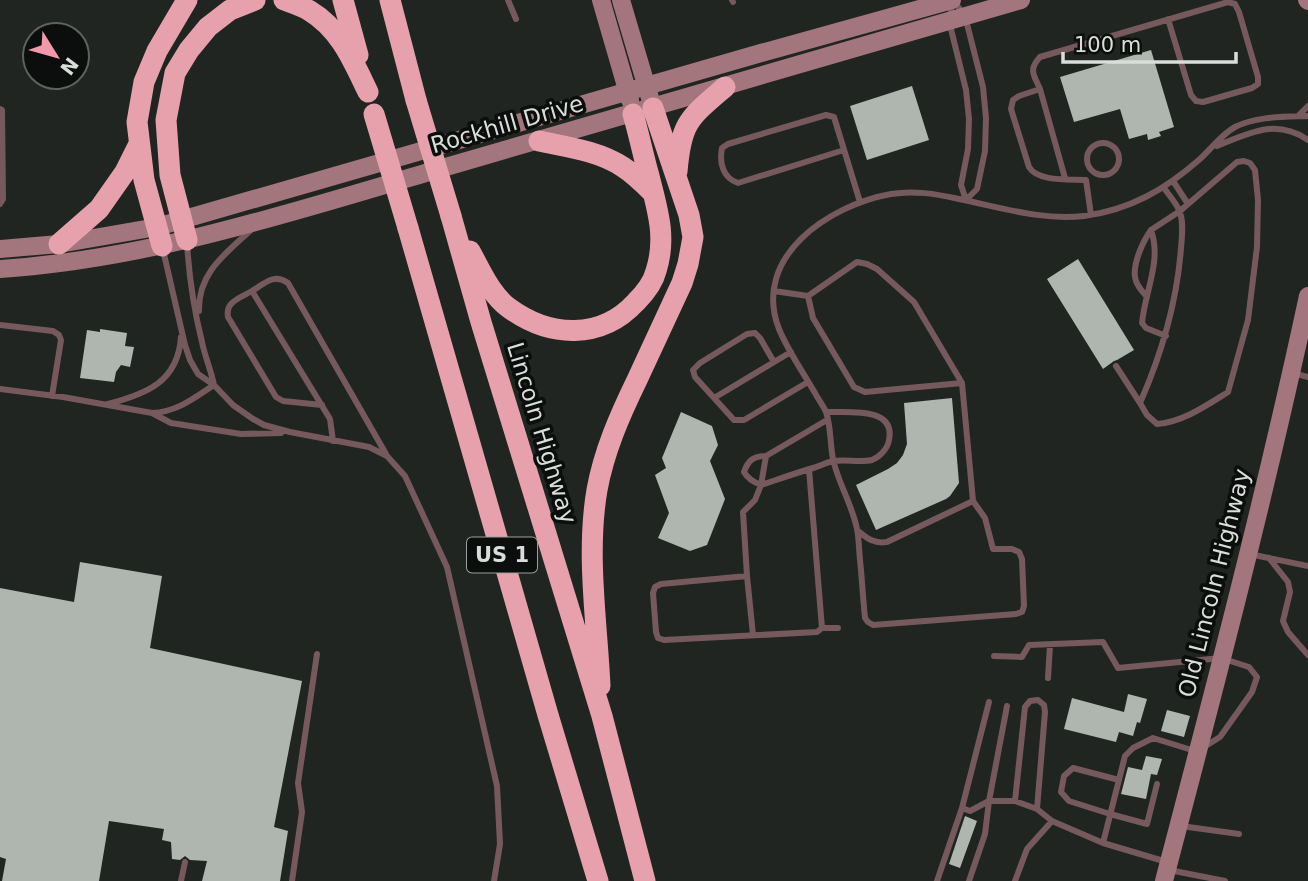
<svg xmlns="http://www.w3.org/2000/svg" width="1308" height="881" font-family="'DejaVu Sans',sans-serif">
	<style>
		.building { fill: #afb6b0 }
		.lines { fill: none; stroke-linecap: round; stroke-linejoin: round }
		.lane { stroke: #75595d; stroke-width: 6 }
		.secondary { stroke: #a3767d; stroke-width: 18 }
		.highway { stroke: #e7a1ad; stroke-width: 21 }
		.highway-bridge { stroke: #e7a1ad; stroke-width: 21 }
		.labels { text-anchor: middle; stroke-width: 7; stroke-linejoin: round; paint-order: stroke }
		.shield { fill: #0b0e0c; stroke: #9ca09c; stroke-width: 2 }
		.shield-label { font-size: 21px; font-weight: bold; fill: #dadeda }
		.street-label { font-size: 23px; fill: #dadeda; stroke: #0b0e0c }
	</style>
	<rect width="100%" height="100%" fill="#202521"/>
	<path class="building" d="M1151,50L1174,127L1159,132L1161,136L1148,140L1147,134L1129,139L1120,109L1074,122L1060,77Z
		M912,86L929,140L867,160L850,106Z
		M1078,259L1134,350L1117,360L1114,361L1103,369L1047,279Z
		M100,329L127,333L125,346L134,347L130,367L121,365L116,372L114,382L80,378L87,330L100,332Z
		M952,398L959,483L950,496L946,499L876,530L856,485L888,469L897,463L903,455L907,444L904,403Z
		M681,412L712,426L718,445L710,461L725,499L707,545L690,551L658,538L669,513L655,475L666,468L662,458Z
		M80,562L162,576L150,648L302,681L274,827L288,831L280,881H202L207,861L190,860L185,856L180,860L172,859L171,842L162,840L164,829L109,821L99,881H2L6,859L0,857V588L74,602Z
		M1128,694L1147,699L1140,723L1137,722L1133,736L1119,732L1116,742L1064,729L1072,698L1124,712Z
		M1167,710L1190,716L1184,737L1161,731Z
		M1146,756L1162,759L1157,775L1151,774L1146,799L1121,794L1128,767L1142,770Z
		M965,816L977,821L960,868L949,864Z"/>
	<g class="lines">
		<path class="lane" d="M508,0L516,19
			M732,0L733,2
			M953,0L965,16L983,87L986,118L985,151L977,189L966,200L961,185L968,149L969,119L966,90L949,21Z
			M1040,89C1034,75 1028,70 1040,57L1228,2L1235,4L1239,12L1258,77V84L1252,88L1203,102L1196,101L1191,95L1168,19
			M0,109L2,110L3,199L0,204
			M1298,116L1308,106
			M1087 159a16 16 0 1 1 32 0a16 16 0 1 1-32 0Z
			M1217,146C1249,133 1276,118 1308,140
			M844,150L738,183C723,178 719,163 722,148L728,144L826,115L834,117L860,202
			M1065,178L1040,89L1019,96L1013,100L1011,109L1029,167C1038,182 1069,179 1086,180L1091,215
			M1173,181L1188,204
			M1164,188C1169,195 1176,203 1179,210C1184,220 1182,237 1181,248C1177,302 1162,353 1140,403L1147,415L1157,424C1183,422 1207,405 1228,392L1248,320L1257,247L1258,200L1255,170L1250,163L1244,161L1237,162L1180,211L1151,230C1162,261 1145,291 1142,323L1146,328L1166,336
			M187,243C189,276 194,310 202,342C205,357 211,370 214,385
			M163,250L185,345L190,360L198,374L214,385L233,405L253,419L264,425L290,432L369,447L387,456L405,476L447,567L497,786L500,844L494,881
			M252,291C240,298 225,302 228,317L276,397L283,401L322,405
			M774,291L808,296L813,318L854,387L865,392L962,383L973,501L985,518L993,549H1012L1019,552L1022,559L1024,606L1022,612L1016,614L873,625L868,622L865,618C863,599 862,579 860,560C859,550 859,539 857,529C852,504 838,483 833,459C830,444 831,426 826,412C823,405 818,399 815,393C803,372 788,351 779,329C751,257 829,205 891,194C914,190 936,194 959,199C999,207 1043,221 1084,216C1130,210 1166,189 1200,159C1211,149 1222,134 1235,127C1257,116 1284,117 1308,116
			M808,296L857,262L867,264L877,269L914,302L962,383
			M1147,297C1142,291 1136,285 1135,277C1133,263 1143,241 1151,230
			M199,311C198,273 225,254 251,230
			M0,325L53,331L59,335L61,340L52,396
			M791,352L774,362L760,338L755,333L747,334L700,363L693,370L695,377L734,420H744L808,382
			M1116,366L1140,403
			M1293,373L1308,377
			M0,389L63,397L152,413C177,412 194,398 214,385
			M714,398L774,362
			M108,404C146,394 178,382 181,337
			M152,413L171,423L241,434L281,433
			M333,441L330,419L252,291C265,283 274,273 288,283L386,454
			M766,456L761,485C753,482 748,479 744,472C748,460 754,456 766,456L827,420
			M809,469L822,628L817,632L664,640L658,638L656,632L653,593L655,587L661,584L747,576L743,512L755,500L761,485C779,479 796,473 813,468C820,466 827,462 834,461C846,459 860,463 872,460C880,457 888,448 889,440C896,406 847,413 826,412
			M858,531C868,539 874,544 887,542L973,501
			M1249,554L1308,566
			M1269,558L1288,582L1290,592L1283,621L1288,632L1308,655
			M747,576L753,635
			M822,628H838
			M994,656L1022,657L1029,645L1103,642L1118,668L1221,658L1249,667L1257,677L1252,692L1220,737L1204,747
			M1048,678L1050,645
			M1119,780L1073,768L1064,776L1061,792L1069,801L1110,814L1147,824L1157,784
			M1015,801L1025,707L1030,701L1038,700L1044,705L1045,712L1037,809
			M962,808L989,702
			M1181,826L1239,834
			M1167,862L1103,843L1125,756L1133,748L1153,738L1195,751
			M1169,870L1225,881
			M181,881L185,862
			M292,881L302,812L298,783L317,654
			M937,881L962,808L970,811L989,801H1015L1037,809L1052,821L1103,843
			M969,881L985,834L989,801L1007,706
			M1015,881L1027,849L1052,821"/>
		<path class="secondary" d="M601,0L630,100
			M621,0L650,98
			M1307,0L1308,1
			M0,249L59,244L157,227L761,53L952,0
			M0,269C151,259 295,211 439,169C633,113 827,56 1021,0
			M1164,881C1215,687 1266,492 1308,296"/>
		<path class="highway" d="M284,0C292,3 302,6 310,11C340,29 353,61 368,92
			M343,0L358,55
			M390,0L416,100
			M539,141C567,147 599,151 623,167C634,174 643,183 652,192
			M677,172C681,122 689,118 725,87
			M451,216L481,322L602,716L645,881
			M408,228L548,715L598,881
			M187,240L170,175L166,120L175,73L189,50L208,27L230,10L255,0
			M59,244L99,209L125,172L139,144
			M162,246L144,180L137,122L144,82L157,51L187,0
			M470,251C481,271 491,295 509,308C550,338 601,340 636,302C644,294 653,283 656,271C667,237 657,208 649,176C643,155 639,134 633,114
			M600,686C597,622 586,554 597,490C604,451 620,415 637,380C652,348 667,316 682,283L688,264L693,237L689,215L653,108"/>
		<path class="highway-bridge" d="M416,100L451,216
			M374,114L408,228"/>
	</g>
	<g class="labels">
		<rect class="shield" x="467" y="537.5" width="70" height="35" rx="5"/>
		<g class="shield-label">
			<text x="502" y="562">US 1</text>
		</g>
		<g class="street-label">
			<text transform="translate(507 124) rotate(-16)" y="8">Rockhill Drive</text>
			<text transform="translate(542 433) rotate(73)" y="8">Lincoln Highway</text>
			<text transform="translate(1214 583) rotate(-76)" y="8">Old Lincoln Highway</text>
		</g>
	</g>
	<g transform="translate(56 56) rotate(127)"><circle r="33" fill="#0b0e0c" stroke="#5e615e" stroke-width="2"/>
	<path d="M0-5L12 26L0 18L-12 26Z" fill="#f39aaa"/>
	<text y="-10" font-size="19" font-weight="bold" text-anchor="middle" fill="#dadeda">N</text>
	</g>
	<path d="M1063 52v10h173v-10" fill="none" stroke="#dadeda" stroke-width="3.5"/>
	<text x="1074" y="52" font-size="21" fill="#dadeda" stroke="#0b0e0c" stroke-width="5" paint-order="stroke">100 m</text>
</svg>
